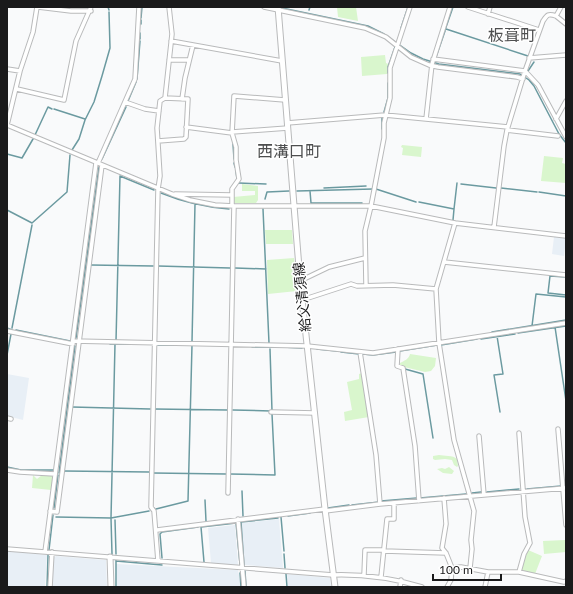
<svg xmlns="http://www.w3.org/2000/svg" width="573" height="594" font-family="Lato,'Noto Sans JP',sans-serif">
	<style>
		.built { fill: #e8eff6 }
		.green { fill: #d9f6cd }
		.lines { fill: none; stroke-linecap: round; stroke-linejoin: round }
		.stream { stroke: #6b9aa0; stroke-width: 1.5 }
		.street-casing { stroke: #b9babb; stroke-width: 5.5 }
		.secondary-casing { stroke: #b9babb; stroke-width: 7 }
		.street { stroke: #fff; stroke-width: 3.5 }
		.secondary { stroke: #fff; stroke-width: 5 }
		.labels { text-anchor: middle; stroke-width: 3; stroke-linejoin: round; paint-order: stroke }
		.street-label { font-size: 14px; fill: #1a1a1b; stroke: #fff }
		.quarter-label { font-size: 16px; fill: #4d4e4f; stroke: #fff }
	</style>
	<rect width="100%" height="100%" fill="#f9fafb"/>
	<path class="built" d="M554,237L566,238L564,256L552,254Z
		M7,374L29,378L23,420L7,416Z
		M279,519L283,568L245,565L241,523Z
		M235,525L238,565L211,563L208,528Z
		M7,551L47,555L45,587H7Z
		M56,556L106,560L107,587H52L53,558Z
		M116,564L238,570L241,587H117Z
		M287,574L330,578L331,587H288Z"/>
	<path class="green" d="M337,7H356L358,21L338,17Z
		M385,55L386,63L388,64L387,74L362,76L361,57Z
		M402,145L422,147L421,157L402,155L403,148L401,147Z
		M544,156L563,158L562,163L566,164V183L541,181Z
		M242,184L258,186V200L256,203H233V197L255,195V191H242Z
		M265,230H292L293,244H266Z
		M294,258L297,291L268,294L267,260Z
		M410,354L436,358L435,366L431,371L425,372L400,366V363C404,361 409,359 410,354Z
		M362,373L369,417L345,421L344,412L352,410L347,382L359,379V374Z
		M439,455C444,456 453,455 457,459L458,466L457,467L454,465L452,460L445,459L435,460L433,459V456Z
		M449,467L454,471L452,474L443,473L437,469L442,468L445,469Z
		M33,475L37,479L42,475H51L53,477L51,490L32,488Z
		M565,540L566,552L544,554L543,541Z
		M528,550L542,556L535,574L521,570Z"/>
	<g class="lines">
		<path class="stream" d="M108,7L109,10
			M282,8L368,26L384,34L411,53L423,59L439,64L520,74L529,80L534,86L559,134L566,143
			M309,10L310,7
			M141,18L142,7
			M141,24V20
			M401,28L408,7
			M446,29L528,56
			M445,30L453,7
			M140,39V33
			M436,57L445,31
			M528,71L534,62
			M388,73V67L395,47
			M137,79L140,41
			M128,101L136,82
			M54,109L85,119
			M384,112L388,98V83
			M382,129V118
			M35,135L48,107L52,109
			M233,144L234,159
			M72,150L79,139L85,120L94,102L102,76L110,48L109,12
			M7,154L22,158L33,139
			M102,159L126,107
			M234,163L235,167
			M236,171L237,179
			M239,183L266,184
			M461,184L496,188
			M324,188L366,186
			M501,188L537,192
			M376,189L416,202
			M297,191L373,189
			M310,191L311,203H362
			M539,192L566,196
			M161,193C183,202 205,207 229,209
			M265,199L267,192L289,191
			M419,202L454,209L453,220
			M263,209L269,343
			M454,209L457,183
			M7,210L32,223L67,192L70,155
			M91,265L153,266
			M158,266L230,268
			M235,268L266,269
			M566,277L550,276L548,293L566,295
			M532,326L536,294L566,297
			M555,327L566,401
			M7,328L12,330
			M12,328L32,225
			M16,330L70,341
			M492,332L566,320
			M518,333L566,326
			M497,336L503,374L494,375L500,412
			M76,338L99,167
			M481,339L515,334
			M116,341L120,176L154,190
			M192,342L195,204
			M110,344H150
			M158,345H184
			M441,345L477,339
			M252,347H278
			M282,347L302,348
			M270,349L272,411
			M317,349L337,351
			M400,351L437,345
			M341,352L359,354
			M363,354L373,355L396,352
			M7,355L11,334
			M405,369L423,374L433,438
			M72,407L150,409
			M154,409L227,410
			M233,410L271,411
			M7,467L21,470H53
			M64,471L149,472
			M59,473L75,346
			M153,473L226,474
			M230,474L275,475L272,414
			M565,486H566
			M527,489L561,486
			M242,491L243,516
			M487,492L519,489
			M472,493L481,492
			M420,498L466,494
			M205,500L206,521
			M381,501L417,498
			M352,505L379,502
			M54,508L58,475
			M328,508L349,505
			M156,509L188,501L192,345
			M288,516L310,513
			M56,517L111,518L149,511
			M281,517L284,551
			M111,518L115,344
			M111,518L112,554
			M115,520L116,554
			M241,522L244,565
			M241,522L278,518
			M49,550L53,515
			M284,554L285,568
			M162,558L160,534L162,532L198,527
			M116,560V587
			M116,561L162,565
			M204,562L201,527L236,523L240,564
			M245,571L246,587
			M240,573L241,587
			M286,574L287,587
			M47,587L48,555"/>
		<g class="street-casing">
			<path id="street" d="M38,7L71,11H91
				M264,7L365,28L386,37L411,57L429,65L438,67L517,77L523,79
				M468,7L539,30
				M488,14L490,7
				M556,16L566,24
				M171,41L282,61
				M529,58L566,55
				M433,59L525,71L538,85L566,137
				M169,60H189
				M7,69L20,71
				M17,89L64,100L76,41L91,7
				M182,99L185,78L193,45
				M125,102L145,109L159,111
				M426,119L432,64L450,7
				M556,119L566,101
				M287,123L385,115L508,127
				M7,125L172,194L190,200L215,205L234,206H371L455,223L566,236
				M7,125L20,71L33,32L37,7
				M186,127L232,133
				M507,130L558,136
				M232,132L288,128
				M158,141L184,139L186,137L188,99L165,98
				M98,163L135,79L139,7
				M175,194L232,195
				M232,206V189L239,179L236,160V147L232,133L234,96L285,100
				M455,223L436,289L439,343L454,440L474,511L471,540L472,549L470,568
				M494,227L504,146L507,130L525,71L543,21C547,15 548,13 556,16L561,7
				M444,262L566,275
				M300,280L304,279L329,267L365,258
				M366,285L365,231L371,206L384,138V123L390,98V68L410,7
				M302,300L351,284L357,286L393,285L436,289
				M7,331L73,344
				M73,341L307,346L373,353L566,323
				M398,349L397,366L403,368L415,446L419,501
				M360,352L376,455L380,504
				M271,412L315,413
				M7,418L11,419
				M558,429L566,525
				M479,436L484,495
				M7,470L20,472L55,474
				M228,493L234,206
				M444,498L446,524L442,548L446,553L452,568
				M50,511L57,512L102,165
				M325,511L380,504L566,488
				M238,519L244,587
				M157,530L325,509
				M7,549L333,575C364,574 392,578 422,587
				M384,551L446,553
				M45,552L96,163
				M158,561L154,511L151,507L158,189L160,176L157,128L160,101L165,98L172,34L169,7
				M519,572L524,554L530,543L525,517L519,433
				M364,575L365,550H384
				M381,577L387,519H394V503
				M50,587L52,552
				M400,587L401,580
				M447,587L451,580L452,568L461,567L488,572H519L564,582L566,581
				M485,587L488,572"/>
		</g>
		<g class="secondary-casing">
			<path id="secondary" d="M278,7L300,280L325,509L335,587
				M110,557L111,587"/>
		</g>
		<use href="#street" class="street"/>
		<use href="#secondary" class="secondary"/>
	</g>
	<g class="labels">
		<g class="street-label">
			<text transform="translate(302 297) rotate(-96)" y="5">給父清須線</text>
		</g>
		<g class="quarter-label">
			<text x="512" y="41">板葺町</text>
			<text x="289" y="157">西溝口町</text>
		</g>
	</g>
	<rect width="573" height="594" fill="none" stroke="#1a1a1b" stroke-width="16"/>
	<path d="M433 574v6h68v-6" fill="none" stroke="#1a1a1b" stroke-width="2"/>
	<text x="439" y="574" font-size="12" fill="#1a1a1b" stroke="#ffffff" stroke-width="3" paint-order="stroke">100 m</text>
</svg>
